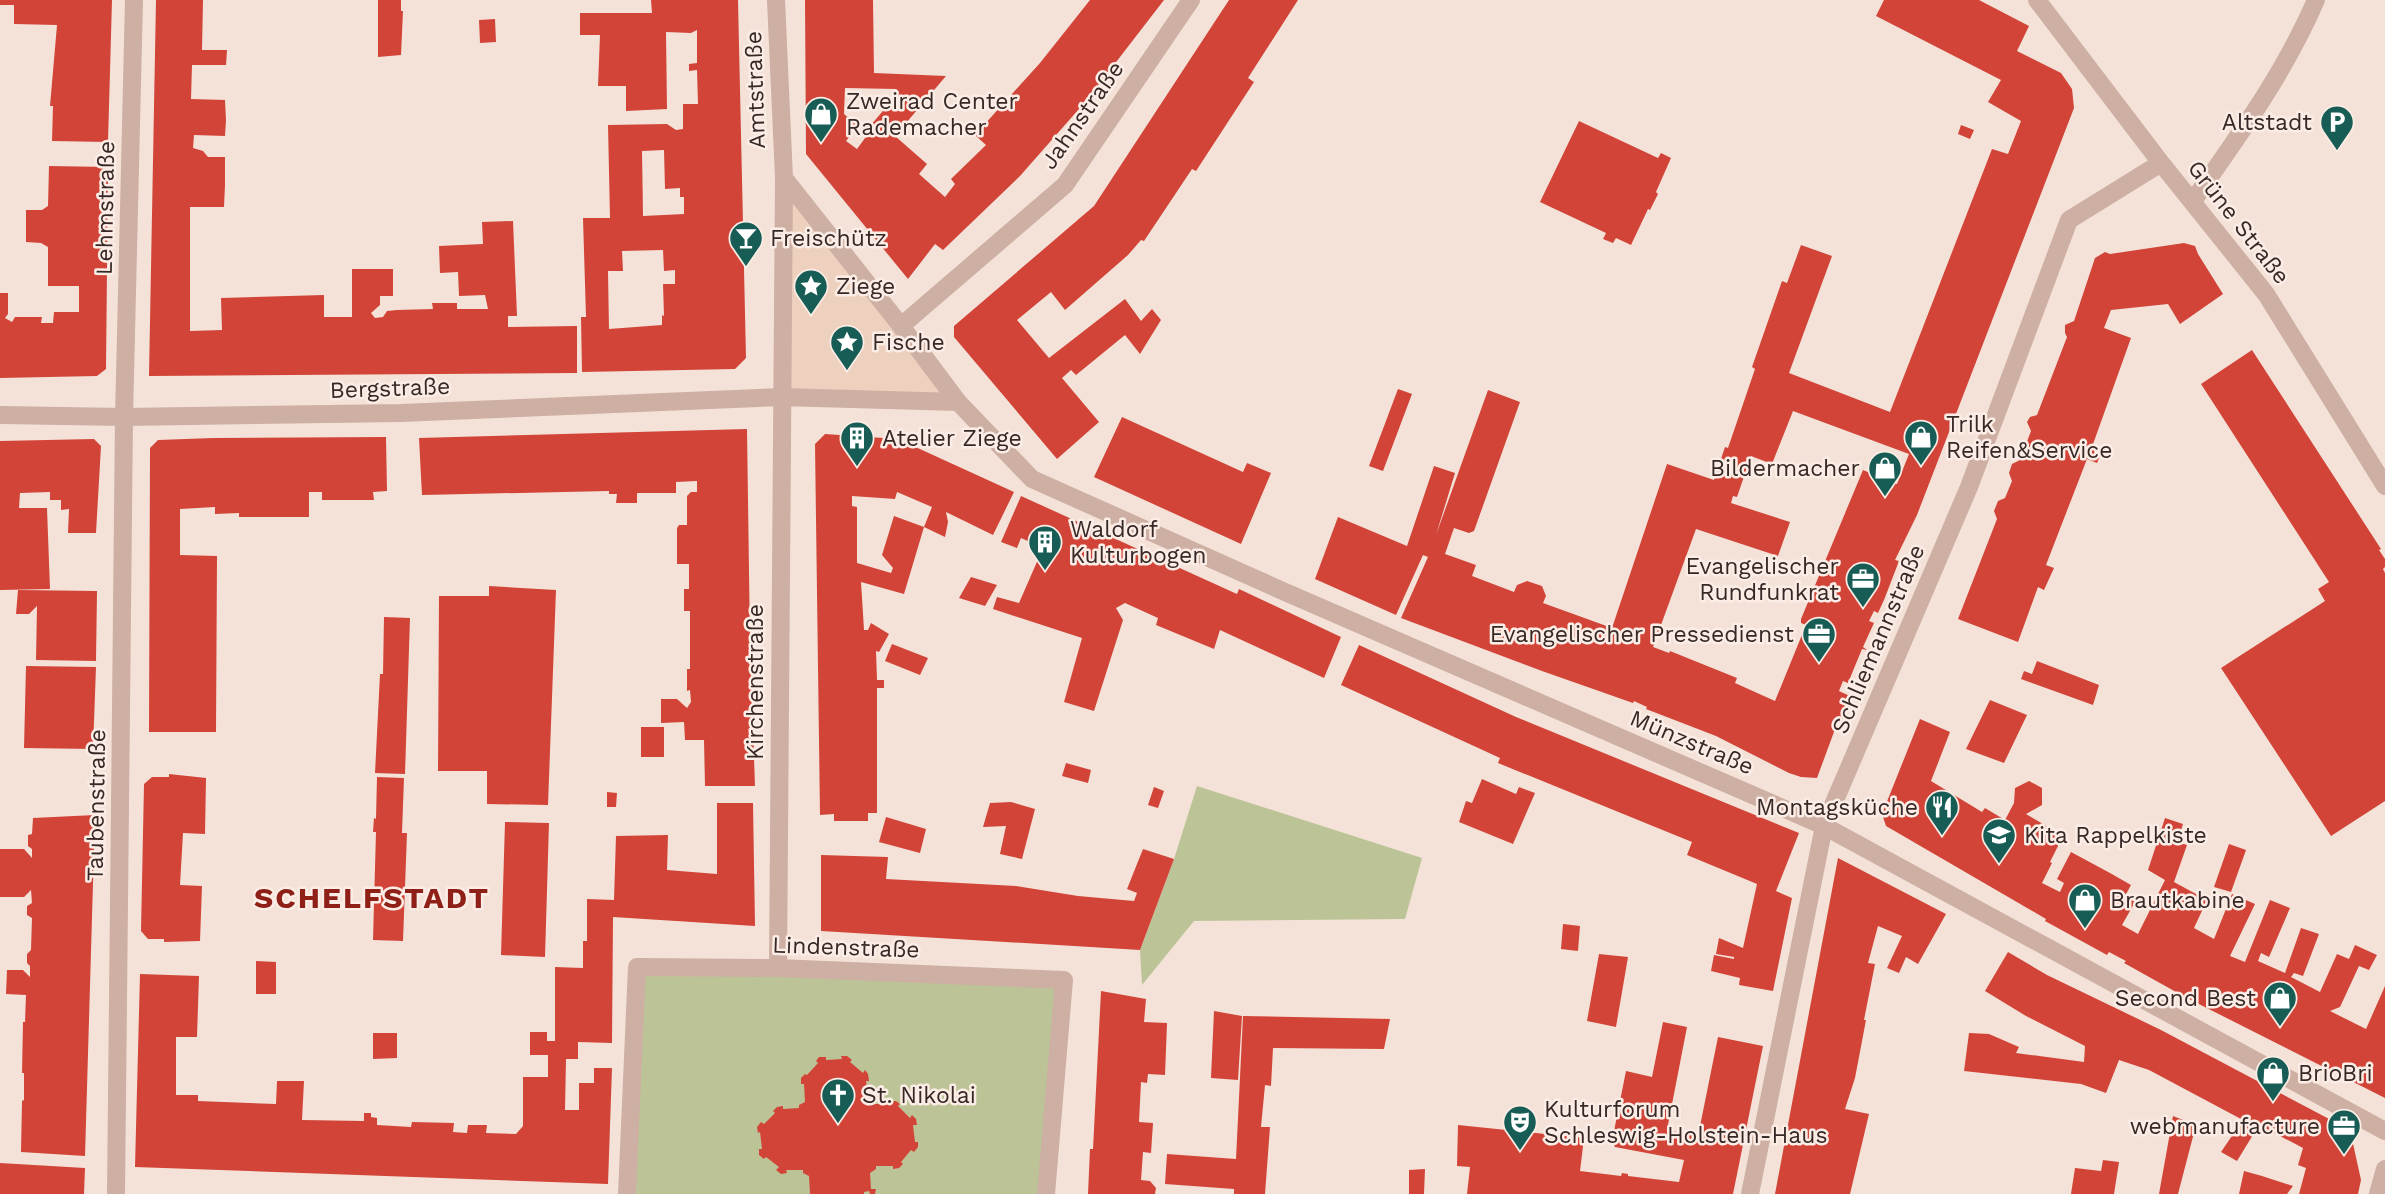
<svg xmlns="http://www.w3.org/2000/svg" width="2385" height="1194" font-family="'Work Sans',sans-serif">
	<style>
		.green { fill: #bcc497 }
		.plaza { fill: #edd0bd }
		.building { fill: #d24438; fill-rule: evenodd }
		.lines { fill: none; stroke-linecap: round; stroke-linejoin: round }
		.minor { stroke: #cdafa3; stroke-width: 18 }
		.labels { text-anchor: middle; stroke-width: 5; stroke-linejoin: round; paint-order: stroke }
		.street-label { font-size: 23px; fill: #372826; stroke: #fbede5 }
		.poi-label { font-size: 23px; fill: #372826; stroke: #fbede5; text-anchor: start }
		.district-label { font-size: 30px; font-weight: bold; letter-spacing: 2px; fill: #8e2017; stroke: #fbede5 }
	</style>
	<rect width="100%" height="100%" fill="#f4e2d8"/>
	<path class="green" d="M1197,786L1422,858L1405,919L1194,921L1142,985L1140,950L1174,859Z
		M637,967L1064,980L1046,1194H627Z"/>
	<path class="plaza" d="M784,178L958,402L781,397Z"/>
	<path class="building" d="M0,0H112L108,142L52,141L53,106H50L57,25L14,24V5H0Z
		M156,0H203L202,50H227L226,65H192L191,99L225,100L226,120L225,136L194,135L193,148L203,151L208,157H225V185L224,207H190V331L222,330L221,298L324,295V317H352V269H393V296H380V305L371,313L375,318L383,317L387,311L397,310L433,309L432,303H457V309H488L485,295L459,296L458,272L440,273L439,246L483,244L482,222L513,221L517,316H508V327L577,326V373L149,376Z
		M378,0H401V11H403L401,55L378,57Z
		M651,0H738L746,358L735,369L582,372L581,317H586L583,218H610L608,125L667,124L676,130L683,129V104H698L697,70L689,71V64L697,63V30L691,33L666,32L667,109L626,111V86H598L600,35H580V13H652ZM664,150L665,189L680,188V197H684V214L643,216L642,151ZM663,250L664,271L675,270V284H663L664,316L662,315V325L609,329L608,271H623L622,251Z
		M805,0H873L874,73L946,76L895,136L927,164L919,174L945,197L955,184L951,179L986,145L975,135L1040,63L1090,0H1164L1086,101L1020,176L943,250L935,244L908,279L806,154ZM845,88L896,89L899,92L865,132L868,134L857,149L846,141L858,126L844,114Z
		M1229,0H1298L1248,78L1254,82L1196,171L1192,169L1144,241L1141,240L1128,255L1065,310L1051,292L1017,320L1049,358L1125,299L1141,321L1152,309L1161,320L1140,354L1125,335L1076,375L1071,370L1062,378L1099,422L1057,459L954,337V326L1094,206Z
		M1884,0H1979L2029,26L2017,51L2061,73L2072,89L2074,108L1917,515L1895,560L1899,561L1884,600L1878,613L1874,611L1869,621L1874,623L1863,647L1867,650L1862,649L1848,683L1843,681L1839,691L1852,697L1841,722L1838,721L1817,778L1801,777L1789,773L1716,736L1646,709L1647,707L1634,701L1633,703L1542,671L1401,618L1428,557L1423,555L1396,615L1315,579L1338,517L1407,546L1434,466L1455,473L1436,535L1488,390L1520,402L1474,531L1469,533L1454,528L1445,554L1476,565L1472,576L1514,592L1517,585L1527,581L1542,586L1546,596L1543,603L1612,628L1667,464L1714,480L1725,447L1728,448L1755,369L1752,367L1782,281L1787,283L1801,245L1832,256L1789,373L1890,412L1992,149L2008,154L2021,121L1988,102L2001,80L1876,16ZM1793,411L1909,454L1897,484L1863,470L1801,619V623L1806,625L1775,701L1735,683L1737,678L1670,651L1669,653L1653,647L1696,529L1778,556L1790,522L1731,503L1733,496L1737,497L1751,456L1772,464Z
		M495,19L496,42L480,43L479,20Z
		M1579,121L1658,158L1661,153L1671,158L1656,192L1658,194L1650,210L1648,209L1631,245L1616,238L1613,243L1603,239L1606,233L1540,202Z
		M1961,125L1974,130L1970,139L1958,134Z
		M49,166L108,167L106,369L97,376L0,378V293H8V314L5,318L12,322L15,317H42L41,323H53L54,312H79V286H48V247L41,243L26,242V210H42L48,206Z
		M2184,243L2195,246L2198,254L2223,294L2180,324L2168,304L2111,310L2104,328L2131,338L2092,447L2102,451L2097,463L2087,459L2046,565L2054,568L2044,590L2038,587L2018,642L1958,619L1997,519L1994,511L1998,501L2005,498L2012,481L2009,473L2012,464L2020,460L2031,431L2027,422L2030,417L2037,415L2067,337L2065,333V325L2074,321L2095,258L2105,252L2110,254Z
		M2252,350L2381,549L2379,550L2385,559V567L2383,569L2385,573V801L2331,836L2221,668L2325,601L2318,589L2329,582L2201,384Z
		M1398,389L1412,394L1383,471L1369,466Z
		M1122,417L1243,472L1247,463L1271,473L1241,544L1094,477Z
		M747,429L750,642L755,786H705L704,740H685L684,722L661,723V699H677L687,708L691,702L690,690L687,691V669H690V611H684V589H689V564H677V528L679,525H687V496L691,492H697V481L676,482V493H637V503H616L617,494H609V491L422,495L419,438Z
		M825,434L898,439L1014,492L993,535L946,512L948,522L945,537L924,527L932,507L897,492L895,499L852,496V506L857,507V563L891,573L893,568L882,555L894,516L924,527L904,594L861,582L864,630H868L871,623L889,634L879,652L876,651L877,680H884V688H877V813H868V821H834V814L820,815L815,444Z
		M386,437L387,491L373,492L374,500H322V492H309V517H239V513L215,514V507L180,509V555L217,556L216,732H149L150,448L158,440L213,438Z
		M94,439L101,446L96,533H68L69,509L61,510V500H50V492L20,493L19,508H47L50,589L0,590V441Z
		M1021,496L1237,594L1239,589L1341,637L1324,678L1220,630L1214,649L1156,625L1158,618L1125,603L1116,608L1123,620L1094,711L1064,702L1082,638L993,609L997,597L1019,603L1043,548L1021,538L1017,548L1001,542Z
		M971,577L997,585L985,606L959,598Z
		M489,586L556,590L548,805L487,804V771H438L439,596H489Z
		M18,590L97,591L96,661L36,660L37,606L29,614H16Z
		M384,617L410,618L405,774L375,773L380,674H383Z
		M892,644L928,658L920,675L885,661Z
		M1359,645L1516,717L1799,833L1776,891L1792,898L1773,991L1739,985L1740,978L1711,971L1714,955L1734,959V957L1716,954L1719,938L1743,948L1757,884L1687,855L1692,842L1498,763L1500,758L1341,685Z
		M2037,661L2099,685L2093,705L2021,679L2024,671L2032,674Z
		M26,666L96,667L93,749L24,748Z
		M1990,700L2027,715L2004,763L1966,749Z
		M1920,719L1950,732L1931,781L1982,812L1985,808L2005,820L2014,803L2015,788L2029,781L2042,788V805L2026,814L2063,836L2050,862L2052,863L2042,883L2060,892L2064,883L2057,879L2071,852L2110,873L2131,885L2125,896L2135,902L2122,925L2138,934L2165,880L2148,870L2165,818L2183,824L2177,842L2187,845L2174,882L2207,900L2194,928L2214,939L2232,894L2255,904L2230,956L2245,962L2270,900L2290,908L2269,957L2261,953L2258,961L2285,973L2301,928L2319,934L2303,976L2294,973L2291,977L2320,992L2337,954L2349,959L2355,945L2377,955L2369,970L2359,966L2340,1007L2330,1011L2366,1029L2385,986V1098L2185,997L2124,963L2126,961L2109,952L2107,955L2045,921L2046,919L1886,826L1882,814Z
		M641,727H664V757H641Z
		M1066,763L1091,770L1088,783L1062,776Z
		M169,774L206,778L205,834L183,833L180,885L202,886L200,941L164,942V939H148L141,931L144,784L152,777H169Z
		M377,777L404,778L402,833H407L403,941L373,940L376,832H373L374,818L376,819Z
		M1482,779L1516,794L1519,787L1535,793L1513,844L1459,822L1466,801L1472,803Z
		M1154,787L1164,791L1158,808L1148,805Z
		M607,792L617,793L616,807H607Z
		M1011,802L1035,809L1022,859L1000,854L1006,826L983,827L990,803Z
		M717,803H753L755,926L613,917L612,1043L578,1042V1059H566L565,1110H579V1083H594V1068H612L608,1184L135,1167L140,974L199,976L197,1037H176V1095H198V1101L276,1104L277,1081H304L302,1120L364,1121V1113H371V1117L377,1118V1125L411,1127L412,1122L454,1123L453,1132L467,1133L468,1125H487L486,1133L516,1134L523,1126V1077H548V1055H530V1032H547V1041H555V967L583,968V941H587V899L614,900L616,836L668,835L667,870L717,874Z
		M95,815L85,1156L21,1152L22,1101L24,1100V1073H22L23,1022H25L26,995L6,994L7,970H23L30,977V966L27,963V954L31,950L32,918L27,915V906L32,903L31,890L24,897H0V849H24L32,858V849L28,846V835L32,834L33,818Z
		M886,817L926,829L920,853L879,842Z
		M505,822L549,823L545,957L501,955Z
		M2229,844L2246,850L2231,892L2214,887Z
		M1143,849L1174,859L1140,950L821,931V855L888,857L886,879L1016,886L1078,896L1134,901L1137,893L1127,889Z
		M1838,858L1946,914L1918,964L1906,957L1899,973L1887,968L1902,936L1878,926L1868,963L1875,964L1864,1020H1866L1855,1078L1845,1109L1869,1114L1850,1194H1775Z
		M1563,924L1580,926L1578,951L1561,949Z
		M2008,952L2047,975L2161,1030L2350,1130L2361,1180L2358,1194H2299L2306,1168L2298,1165L2303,1148L2259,1125L2237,1161L2221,1152L2244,1118L2242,1117L2241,1119L2149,1070L2119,1060L2106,1093L2081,1084L1964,1071L1969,1033L1989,1034L2019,1047L2016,1053L2084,1062L2085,1046L2026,1016L1985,991Z
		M1599,954L1628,957L1616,1027L1587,1021Z
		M256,961L276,962V994H256Z
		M1101,991L1146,999L1144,1022L1167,1023L1165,1075L1148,1074L1147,1083L1141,1082L1139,1122L1153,1123L1151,1153L1143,1152L1141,1180L1150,1181L1156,1188L1155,1194H1088L1090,1149H1093Z
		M1214,1011L1242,1016L1238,1080L1211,1078Z
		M1243,1016L1390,1019L1384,1049L1273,1048L1271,1086L1265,1085L1261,1127H1270L1265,1194H1234V1189L1165,1184L1167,1154L1236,1159Z
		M1663,1022L1687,1027L1667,1130L1698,1136L1718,1037L1763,1046L1733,1194H1467L1470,1167L1457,1166L1458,1125L1584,1138L1580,1171L1621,1176L1622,1173L1628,1174V1176L1679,1182L1684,1160L1615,1147L1612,1141L1626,1071L1652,1077Z
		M373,1033H397V1058L373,1059Z
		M841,1056H847L852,1060L850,1062L863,1073L865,1070L868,1074L869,1081H866L868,1098L874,1101V1104H890V1101H896L900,1104L898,1106L910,1118L912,1115L916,1119L917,1125H913L915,1142H918V1147L914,1152L911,1150L901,1162L903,1164L899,1168L893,1169V1166H876V1169L870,1173L871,1189H876L875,1194H870L869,1191L864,1192V1194H810L809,1176L803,1173V1170H786L787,1173L781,1174L776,1170L779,1167L766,1157L764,1159L759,1155V1149H762L760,1132L758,1133L757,1127L761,1122L764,1124L775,1113L773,1111L777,1107L783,1106V1109L799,1108V1105L805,1102L804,1084H801V1078L805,1074L807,1075L818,1063L816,1061L819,1057H826V1060L842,1059Z
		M2173,1116L2196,1125L2178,1194H2159Z
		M2103,1160L2119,1162L2114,1194H2071L2075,1168L2101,1171Z
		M0,1163L85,1168L84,1194H0Z
		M1425,1169L1424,1194H1409V1170Z
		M2244,1171L2262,1176L2293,1186L2287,1194H2239Z"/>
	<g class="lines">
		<path class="minor" d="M776,0L784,178L778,968
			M2037,0L2161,163L2266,294L2385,486
			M784,178L901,326L958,402L1032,479L1285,592L1824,826L2385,1131
			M2193,201C2239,135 2284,74 2316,0
			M901,326L1065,185L1191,0
			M0,415L124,417L401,413L781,397L958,402
			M116,1194L124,417L134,0
			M627,1194L637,967L778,968L1064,980L1046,1194
			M1750,1194L1824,826L1969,487L2069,220L2161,163
			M2378,1194L2385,1169"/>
	</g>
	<defs>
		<g id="shop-pin" transform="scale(1.75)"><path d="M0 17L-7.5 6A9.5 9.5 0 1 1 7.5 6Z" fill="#175d56" stroke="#fbede5"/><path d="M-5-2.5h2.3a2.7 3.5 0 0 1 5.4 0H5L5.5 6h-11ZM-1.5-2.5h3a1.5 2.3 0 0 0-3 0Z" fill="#fff"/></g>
		<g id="parking-pin" transform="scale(1.75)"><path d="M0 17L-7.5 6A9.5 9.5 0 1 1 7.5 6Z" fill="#175d56" stroke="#fbede5"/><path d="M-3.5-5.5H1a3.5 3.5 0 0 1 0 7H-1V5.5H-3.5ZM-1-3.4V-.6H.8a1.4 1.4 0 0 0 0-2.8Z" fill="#fff"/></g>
		<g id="bar-pin" transform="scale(1.75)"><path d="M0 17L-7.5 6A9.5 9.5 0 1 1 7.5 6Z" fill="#175d56" stroke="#fbede5"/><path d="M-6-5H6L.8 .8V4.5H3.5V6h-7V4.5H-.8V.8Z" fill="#fff"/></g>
		<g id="sight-pin" transform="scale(1.75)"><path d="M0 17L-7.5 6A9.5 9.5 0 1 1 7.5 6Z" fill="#175d56" stroke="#fbede5"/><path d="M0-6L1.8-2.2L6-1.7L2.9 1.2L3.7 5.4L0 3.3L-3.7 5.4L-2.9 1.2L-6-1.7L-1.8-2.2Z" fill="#fff"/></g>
		<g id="building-pin" transform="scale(1.75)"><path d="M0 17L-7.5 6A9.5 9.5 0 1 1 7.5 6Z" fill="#175d56" stroke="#fbede5"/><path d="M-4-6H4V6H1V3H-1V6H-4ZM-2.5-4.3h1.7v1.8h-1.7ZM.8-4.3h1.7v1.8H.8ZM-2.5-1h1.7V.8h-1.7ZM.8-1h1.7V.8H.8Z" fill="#fff"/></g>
		<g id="office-pin" transform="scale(1.75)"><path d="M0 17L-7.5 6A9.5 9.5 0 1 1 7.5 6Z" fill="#175d56" stroke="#fbede5"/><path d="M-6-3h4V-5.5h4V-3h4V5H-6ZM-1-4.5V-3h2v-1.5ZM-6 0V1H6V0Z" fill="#fff"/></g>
		<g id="restaurant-pin" transform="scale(1.75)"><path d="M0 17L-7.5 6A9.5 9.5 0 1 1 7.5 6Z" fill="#175d56" stroke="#fbede5"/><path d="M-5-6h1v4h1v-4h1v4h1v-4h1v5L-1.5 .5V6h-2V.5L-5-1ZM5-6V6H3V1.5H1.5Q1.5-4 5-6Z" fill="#fff"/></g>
		<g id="school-pin" transform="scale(1.75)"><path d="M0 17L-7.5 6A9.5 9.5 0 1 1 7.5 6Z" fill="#175d56" stroke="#fbede5"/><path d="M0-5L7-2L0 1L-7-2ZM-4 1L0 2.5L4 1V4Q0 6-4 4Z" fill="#fff"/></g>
		<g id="church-pin" transform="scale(1.75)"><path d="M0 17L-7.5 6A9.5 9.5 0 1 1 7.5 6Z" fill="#175d56" stroke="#fbede5"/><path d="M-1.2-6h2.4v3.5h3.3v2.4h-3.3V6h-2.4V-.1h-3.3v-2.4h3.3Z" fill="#fff"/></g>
		<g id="theatre-pin" transform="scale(1.75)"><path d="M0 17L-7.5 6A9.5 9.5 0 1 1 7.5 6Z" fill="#175d56" stroke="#fbede5"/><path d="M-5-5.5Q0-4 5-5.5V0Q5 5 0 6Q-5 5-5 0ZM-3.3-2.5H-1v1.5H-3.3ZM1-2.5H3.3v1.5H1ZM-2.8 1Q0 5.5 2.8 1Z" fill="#fff"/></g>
	</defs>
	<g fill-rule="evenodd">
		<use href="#shop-pin" x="821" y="114"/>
		<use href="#parking-pin" x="2337" y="122"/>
		<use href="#bar-pin" x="746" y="238"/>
		<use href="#sight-pin" x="811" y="286"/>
		<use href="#sight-pin" x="847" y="342"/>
		<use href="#shop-pin" x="1921" y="437"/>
		<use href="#building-pin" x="857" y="438"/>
		<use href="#shop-pin" x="1885" y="468"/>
		<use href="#building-pin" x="1045" y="542"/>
		<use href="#office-pin" x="1863" y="579"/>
		<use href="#office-pin" x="1819" y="634"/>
		<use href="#restaurant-pin" x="1942" y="807"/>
		<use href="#school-pin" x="1999" y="835"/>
		<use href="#shop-pin" x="2085" y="900"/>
		<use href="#shop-pin" x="2280" y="998"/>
		<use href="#shop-pin" x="2273" y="1073"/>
		<use href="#church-pin" x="838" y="1095"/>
		<use href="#theatre-pin" x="1520" y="1122"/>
		<use href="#office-pin" x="2344" y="1126"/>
	</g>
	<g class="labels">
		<g class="street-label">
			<text transform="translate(755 90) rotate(-92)" y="8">Amtstraße</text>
			<text transform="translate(1082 115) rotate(-55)" y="8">Jahnstraße</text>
			<text transform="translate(105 208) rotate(-89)" y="8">Lehmstraße</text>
			<text transform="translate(2239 222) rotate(52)" y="8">Grüne Straße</text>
			<text transform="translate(390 388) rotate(-2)" y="8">Bergstraße</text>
			<text transform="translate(1878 639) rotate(-67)" y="8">Schliemannstraße</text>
			<text transform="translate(755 682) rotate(-90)" y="8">Kirchenstraße</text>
			<text transform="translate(1692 742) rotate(23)" y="8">Münzstraße</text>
			<text transform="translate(96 805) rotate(-89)" y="8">Taubenstraße</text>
			<text transform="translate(846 947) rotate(2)" y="8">Lindenstraße</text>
		</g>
		<g class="poi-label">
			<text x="846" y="109">Zweirad Center<tspan x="846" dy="26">Rademacher</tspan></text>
			<text x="2312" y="130" text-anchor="end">Altstadt</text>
			<text x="770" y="246">Freischütz</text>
			<text x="836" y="294">Ziege</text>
			<text x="872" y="350">Fische</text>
			<text x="1946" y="432">Trilk<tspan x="1946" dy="26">Reifen&amp;Service</tspan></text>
			<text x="882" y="446">Atelier Ziege</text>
			<text x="1860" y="476" text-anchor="end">Bildermacher</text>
			<text x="1070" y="537">Waldorf<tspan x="1070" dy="26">Kulturbogen</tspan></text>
			<text x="1839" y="574" text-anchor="end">Evangelischer<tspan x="1839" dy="26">Rundfunkrat</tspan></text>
			<text x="1794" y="642" text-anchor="end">Evangelischer Pressedienst</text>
			<text x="1918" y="815" text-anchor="end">Montagsküche</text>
			<text x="2024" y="843">Kita Rappelkiste</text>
			<text x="2110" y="908">Brautkabine</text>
			<text x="2256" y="1006" text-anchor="end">Second Best</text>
			<text x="2298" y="1081">BrioBri</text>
			<text x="862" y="1103">St. Nikolai</text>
			<text x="1544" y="1117">Kulturforum<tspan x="1544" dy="26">Schleswig-Holstein-Haus</tspan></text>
			<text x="2320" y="1134" text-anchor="end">webmanufacture</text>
		</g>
		<g class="district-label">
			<text x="372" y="908">SCHELFSTADT</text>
		</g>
	</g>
</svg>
